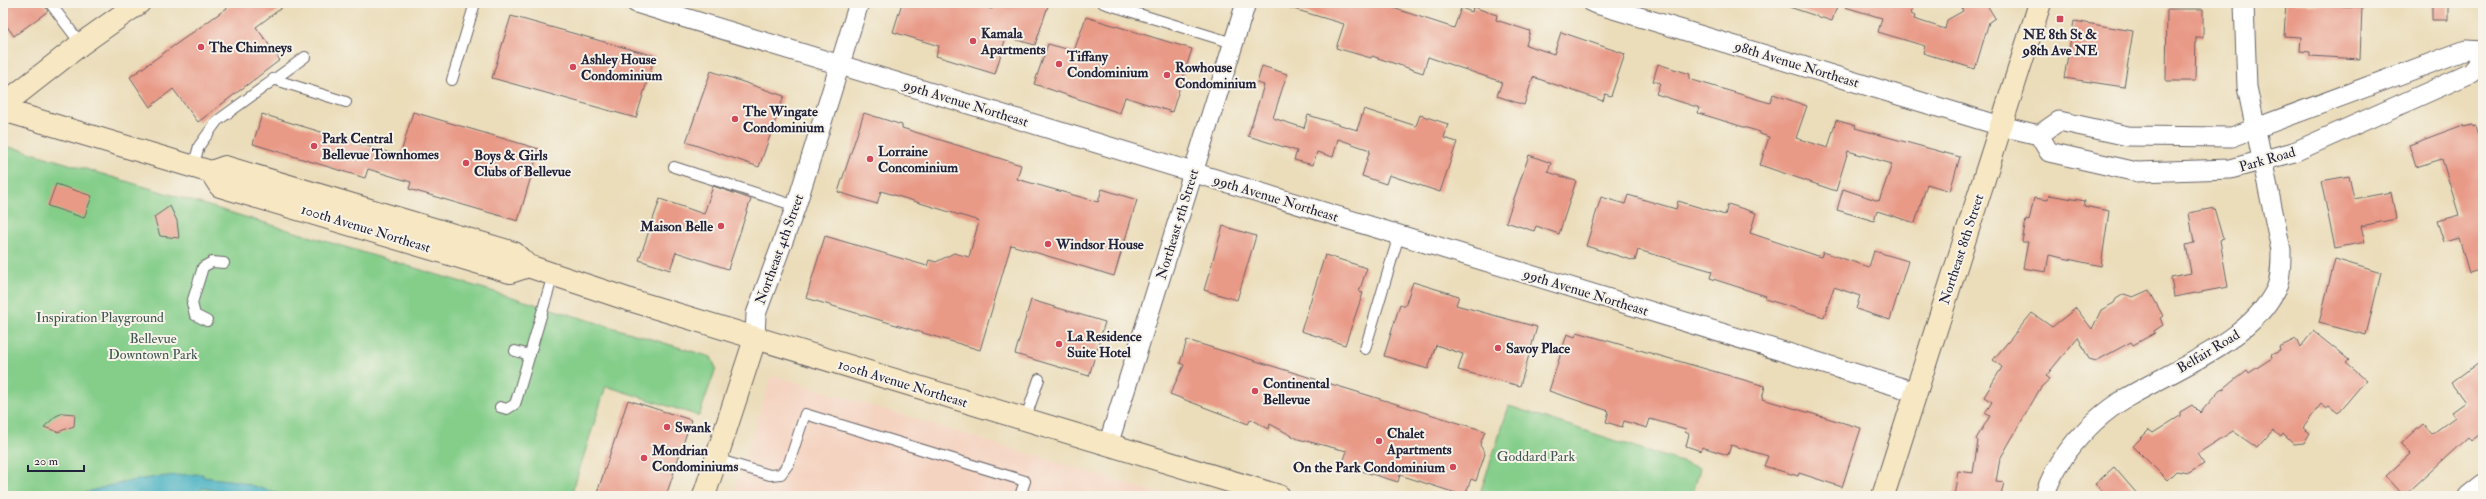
<svg xmlns="http://www.w3.org/2000/svg" width="2486" height="499" font-family="'IM FELL Double Pica',serif">
	<style>
		.built { fill: #f5d3c1 }
		.green { fill: #84ce8a; stroke: #537862 }
		.water { fill: #45b1c2; stroke: #346a7e }
		.building { fill: #e99a87 }
		.lines { fill: none; stroke-linecap: round; stroke-linejoin: round }
		.lane-casing { stroke: #686367; stroke-width: 12 }
		.street-casing { stroke: #686367; stroke-width: 21 }
		.secondary-casing { stroke: #686367; stroke-width: 24 }
		.lane { stroke: #fff; stroke-width: 10 }
		.street { stroke: #fff; stroke-width: 19 }
		.secondary { stroke: #f7e8c3; stroke-width: 22 }
		.poi-dot { fill: #d1495b; stroke: #f7f3e8; stroke-width: 1.5 }
		.labels { text-anchor: middle; stroke-width: 4; stroke-linejoin: round; paint-order: stroke }
		.poi-label { font-size: 14px; font-weight: bold; fill: #22223b; stroke: #f7f3e8; text-anchor: start }
		.street-label { font-size: 14px; fill: #22223b; stroke: #f7f3e8 }
		.park-label { font-size: 14px; fill: #3f5653; stroke: #f7f3e8 }
	</style>
	<rect width="100%" height="100%" fill="#f7f3e8"/>
	<filter id="ink" filterUnits="userSpaceOnUse"><feTurbulence type="fractalNoise" baseFrequency=".025" numOctaves="2"/><feDisplacementMap in="SourceGraphic" scale="8" xChannelSelector="R" yChannelSelector="G"/><feConvolveMatrix kernelMatrix="1 2 1 2 8 2 1 2 1" color-interpolation-filters="sRGB"/></filter>
	<filter id="wash" filterUnits="userSpaceOnUse"><feTurbulence type="fractalNoise" baseFrequency=".012" numOctaves="4" result="noise"/><feDisplacementMap in="SourceGraphic" scale="16" xChannelSelector="R" yChannelSelector="G"/><feGaussianBlur stdDeviation="0.9" result="paint"/><feColorMatrix in="noise" values="0 0 0 0 0 0 0 0 0 0 0 0 0 0 0 0 0 1.4 0 .05"/><feComposite in="paint" operator="in"/></filter>
	<g filter="url(#wash)">
		<rect width="100%" height="100%" fill="#ebddba"/>
		<path class="built" d="M772,375L1167,496H732Z"/>
		<path class="green" d="M7,147L19,149L711,357L716,368L699,416L606,386L571,496H3V149Z
			M1509,406L1700,468L1692,496H1479Z"/>
		<path class="water" d="M203,474V477L237,481L286,496H249L202,488L199,496H76C117,481 159,475 203,474Z"/>
		<g id="blocks">
			<path class="building" d="M9,3H44L48,11L14,36L3,21V7Z
				M234,3H288L256,27L280,60L198,122L173,89L150,107L130,77Z
				M902,3H969L992,9L994,3H1049L1035,45L1006,37L995,74L936,56L939,46L893,32Z
				M1288,3H1388L1387,6L1454,28L1461,8L1472,12L1473,7L1497,15L1496,20L1530,31L1526,45L1554,54L1561,32L1625,54L1611,96L1605,94L1603,101L1533,77L1524,105L1497,96L1502,82L1428,57L1423,73L1372,56L1371,58L1336,48L1344,24L1287,7Z
				M1787,3H1838L1832,21L1786,6Z
				M1846,3H1914L1911,14L1915,16L1914,19L1945,29L1947,20L1963,11L1958,3H1986L1995,18L1989,22L1975,69L1923,53L1925,46L1878,32L1882,18L1845,7Z
				M2286,3L2362,7L2360,59L2310,56V52L2300,51L2301,37L2284,36Z
				M2432,3H2448V20H2432Z
				M2167,9H2203V37H2196L2195,81H2166Z
				M511,16L655,56L636,118L492,78Z
				M1086,17L1192,49L1172,112L1125,97L1120,113L1034,84L1048,44L1074,51Z
				M2074,21L2133,31L2124,87L2064,78Z
				M1658,64L1690,74L1689,79L1770,103L1773,94L1807,106L1796,138L1828,148L1836,120L1856,126L1855,128L1960,157L1950,191L1927,184L1915,223L1877,211L1874,221L1837,210L1843,189L1879,201L1892,164L1848,151L1836,191L1760,165L1769,137L1760,134V132L1698,113L1700,108L1656,94L1660,83L1653,81Z
				M1262,66L1287,74L1273,118L1304,128L1308,115L1357,130L1364,109L1416,126L1420,115L1448,124L1444,138L1457,142L1440,192L1389,175L1386,184L1362,176L1370,150L1338,139L1333,157L1317,152L1313,165L1294,160L1297,151L1248,136L1264,85L1257,83Z
				M711,71L784,96L759,167L686,142Z
				M413,112L539,149L518,221L409,189L411,182L368,169L365,178L253,144L262,114L400,156Z
				M864,113L902,125V128L1021,165L1017,179L1098,202L1102,189L1137,200L1114,276L1011,245L980,350L806,298L825,236L927,266L929,260L936,262L954,253L969,257L979,221L881,191L877,204L838,192Z
				M2463,125V127L2473,125V127L2476,126L2479,135L2483,134V269L2469,273L2459,238L2444,242L2437,221L2459,215L2442,159L2416,167L2409,145Z
				M1529,155L1551,163L1548,172L1576,181L1559,234L1536,226L1534,231L1506,222Z
				M2349,176L2354,199L2391,192L2396,219L2361,226L2365,242L2335,248L2321,181Z
				M56,184L92,196L84,218L48,206Z
				M713,186L751,199L728,269L676,252L670,270L639,260L660,199L704,214Z
				M1628,195L1676,209L1678,201L1725,215L1728,204L1756,213L1750,233L1821,257L1823,252L1869,267L1874,251L1908,261L1890,320L1856,309L1860,296L1834,287L1824,317L1765,299L1766,296L1710,278L1712,271L1638,250L1635,261L1586,246L1601,197L1625,204Z
				M2049,195L2085,201L2084,206L2109,211L2101,266L2049,255L2046,272L2023,268L2028,242H2022L2026,220L2029,221L2034,198L2048,200Z
				M170,206L177,221L179,238L160,236L154,217Z
				M2214,208L2223,239L2220,240L2228,287L2174,297L2171,277L2191,273L2186,245L2194,243L2189,213Z
				M1223,226L1256,236L1237,300L1204,290Z
				M1325,255L1367,268L1359,292L1363,293L1345,345L1301,331Z
				M2335,259L2381,273L2366,335L2319,323Z
				M1413,282L1459,296L1456,305L1537,327L1520,386L1458,370L1463,354L1436,345L1428,369L1384,356L1400,304L1405,306Z
				M2149,290L2163,316L2160,318L2163,325L2154,331L2155,333L2133,345L2131,342L2096,361L2089,359L2078,337L2046,376L2050,379L2041,387L2000,459L1996,481L2004,482L2001,496H1954L1958,471L1973,473L1978,441L1976,439L1990,416L1985,413L1992,402L1984,397L2002,367L1993,360L2032,313L2052,327L2076,308L2092,329L2101,310L2114,303L2116,299L2124,294L2133,297Z
				M1031,300L1105,322L1089,376L1015,354Z
				M2313,331L2349,360L2346,363L2366,380L2338,413L2329,406L2326,408L2321,404L2303,428L2310,433L2304,443L2293,444L2283,434L2281,437L2273,430L2257,448L2233,431L2197,454L2204,464L2189,473L2176,471L2167,480L2133,446L2149,430L2153,433L2180,416V412L2192,405L2200,413L2222,388L2223,389L2247,370L2249,373L2272,358L2271,355L2280,351L2279,347L2296,339L2300,348Z
				M1577,332L1765,386L1762,399L1861,428L1842,487L1799,473L1798,476L1764,466L1768,456L1731,445L1728,455L1702,447L1701,451L1686,446L1689,434L1685,432L1686,429L1650,419L1647,428L1624,421L1622,427L1606,422L1609,411L1549,391L1567,334L1575,337Z
				M1187,340L1485,431L1480,445L1485,454L1476,481L1471,479L1465,496L1400,475L1398,482L1342,465L1347,451L1298,439L1270,424L1269,429L1251,419L1248,424L1170,394L1184,365L1180,363Z
				M2483,359V432L2471,441L2468,437L2404,496L2386,476L2410,454L2401,444L2423,424L2432,434L2455,417L2451,412L2465,402L2451,383Z
				M628,400L691,420L666,496H596Z
				M63,413L75,414L74,426L58,432L44,427L56,416Z
				M2114,467L2139,496H2106L2095,484Z"/>
		</g>
	</g>
	<g filter="url(#ink)">
		<use href="#blocks" fill-opacity="0" stroke="#686367" stroke-width="1"/>
		<g class="lines">
			<g class="lane-casing">
				<path id="lane" d="M50,3L81,44
					M1103,3L1233,43
					M273,79L346,102
					M452,80L475,3
					M193,167L199,146L217,121L305,57
					M674,167L796,206
					M207,321L195,315L192,303L203,267L212,262L224,263
					M1365,349L1399,235
					M515,351L530,355
					M500,407L507,409L515,404L517,398L553,275
					M1025,420L1039,379
					M716,459L770,475L781,474L789,463L805,414L1025,481L1020,496"/>
			</g>
			<g class="street-casing">
				<path id="street" d="M636,3L1916,392
					M1593,3L2001,126L2039,135L2059,121L2128,136L2232,137L2466,50L2483,51
					M2039,135L2049,152L2137,172L2230,169L2294,152L2471,73L2483,58
					M755,339L756,314L796,206L859,3
					M1108,445L1246,3
					M2045,496C2049,479 2058,465 2068,451C2084,430 2104,411 2126,398C2175,369 2251,341 2276,289C2281,277 2281,263 2281,250L2247,87L2244,3
					M2468,496L2483,484"/>
			</g>
			<g class="secondary-casing">
				<path id="secondary" d="M3,105L81,44L139,3
					M3,110L211,172L225,167L514,253L528,266L630,300L1279,496
					M211,172L220,186L510,272L528,266
					M704,496L755,339
					M1883,496L2040,3"/>
			</g>
			<use href="#lane" class="lane"/>
			<use href="#street" class="street"/>
			<use href="#secondary" class="secondary"/>
		</g>
	</g>
	<g class="poi-dot">
		<rect x="2056" y="15" width="8" height="8" rx="2"/>
		<circle cx="973" cy="41" r="4"/>
		<circle cx="201" cy="47" r="4"/>
		<circle cx="1059" cy="64" r="4"/>
		<circle cx="573" cy="67" r="4"/>
		<circle cx="1167" cy="75" r="4"/>
		<circle cx="735" cy="119" r="4"/>
		<circle cx="314" cy="146" r="4"/>
		<circle cx="870" cy="159" r="4"/>
		<circle cx="466" cy="163" r="4"/>
		<circle cx="721" cy="226" r="4"/>
		<circle cx="1048" cy="244" r="4"/>
		<circle cx="1059" cy="344" r="4"/>
		<circle cx="1498" cy="348" r="4"/>
		<circle cx="1255" cy="391" r="4"/>
		<circle cx="667" cy="427" r="4"/>
		<circle cx="1379" cy="441" r="4"/>
		<circle cx="644" cy="458" r="4"/>
		<circle cx="1453" cy="467" r="4"/>
	</g>
	<g class="labels">
		<g class="poi-label">
			<text x="981" y="38">Kamala<tspan x="981" dy="16">Apartments</tspan></text>
			<text x="2060" y="39" text-anchor="middle">NE 8th St &amp;<tspan x="2060" dy="16">98th Ave NE</tspan></text>
			<text x="209" y="52">The Chimneys</text>
			<text x="1067" y="61">Tiffany<tspan x="1067" dy="16">Condominium</tspan></text>
			<text x="581" y="64">Ashley House<tspan x="581" dy="16">Condominium</tspan></text>
			<text x="1175" y="72">Rowhouse<tspan x="1175" dy="16">Condominium</tspan></text>
			<text x="743" y="116">The Wingate<tspan x="743" dy="16">Condominium</tspan></text>
			<text x="322" y="143">Park Central<tspan x="322" dy="16">Bellevue Townhomes</tspan></text>
			<text x="878" y="156">Lorraine<tspan x="878" dy="16">Concominium</tspan></text>
			<text x="474" y="160">Boys &amp; Girls<tspan x="474" dy="16">Clubs of Bellevue</tspan></text>
			<text x="713" y="231" text-anchor="end">Maison Belle</text>
			<text x="1056" y="249">Windsor House</text>
			<text x="1067" y="341">La Residence<tspan x="1067" dy="16">Suite Hotel</tspan></text>
			<text x="1506" y="353">Savoy Place</text>
			<text x="1263" y="388">Continental<tspan x="1263" dy="16">Bellevue</tspan></text>
			<text x="675" y="432">Swank</text>
			<text x="1387" y="438">Chalet<tspan x="1387" dy="16">Apartments</tspan></text>
			<text x="652" y="455">Mondrian<tspan x="652" dy="16">Condominiums</tspan></text>
			<text x="1445" y="472" text-anchor="end">On the Park Condominium</text>
		</g>
		<g class="street-label">
			<text transform="translate(1797 64) rotate(17)" y="5">98th Avenue Northeast</text>
			<text transform="translate(966 103) rotate(17)" y="5">99th Avenue Northeast</text>
			<text transform="translate(2267 159) rotate(-16)" y="5">Park Road</text>
			<text transform="translate(1276 198) rotate(17)" y="5">99th Avenue Northeast</text>
			<text transform="translate(1177 224) rotate(-73)" y="5">Northeast 5th Street</text>
			<text transform="translate(366 228) rotate(17)" y="5">100th Avenue Northeast</text>
			<text transform="translate(779 249) rotate(-70)" y="5">Northeast 4th Street</text>
			<text transform="translate(1961 249) rotate(-72)" y="5">Northeast 8th Street</text>
			<text transform="translate(1586 292) rotate(17)" y="5">99th Avenue Northeast</text>
			<text transform="translate(2208 351) rotate(-31)" y="5">Belfair Road</text>
			<text transform="translate(903 383) rotate(17)" y="5">100th Avenue Northeast</text>
		</g>
		<g class="park-label">
			<text x="100" y="322">Inspiration Playground</text>
			<text x="153" y="343">Bellevue<tspan x="153" dy="16">Downtown Park</tspan></text>
			<text x="1536" y="461">Goddard Park</text>
		</g>
	</g>
	<rect width="2486" height="499" fill="none" stroke="#f7f3e8" stroke-width="16"/>
	<path d="M28 465v6h56v-6" fill="none" stroke="#22223b" stroke-width="2"/>
	<text x="34" y="465" font-size="12" fill="#22223b" stroke="#f7f3e8" stroke-width="3" paint-order="stroke">20 m</text>
</svg>
